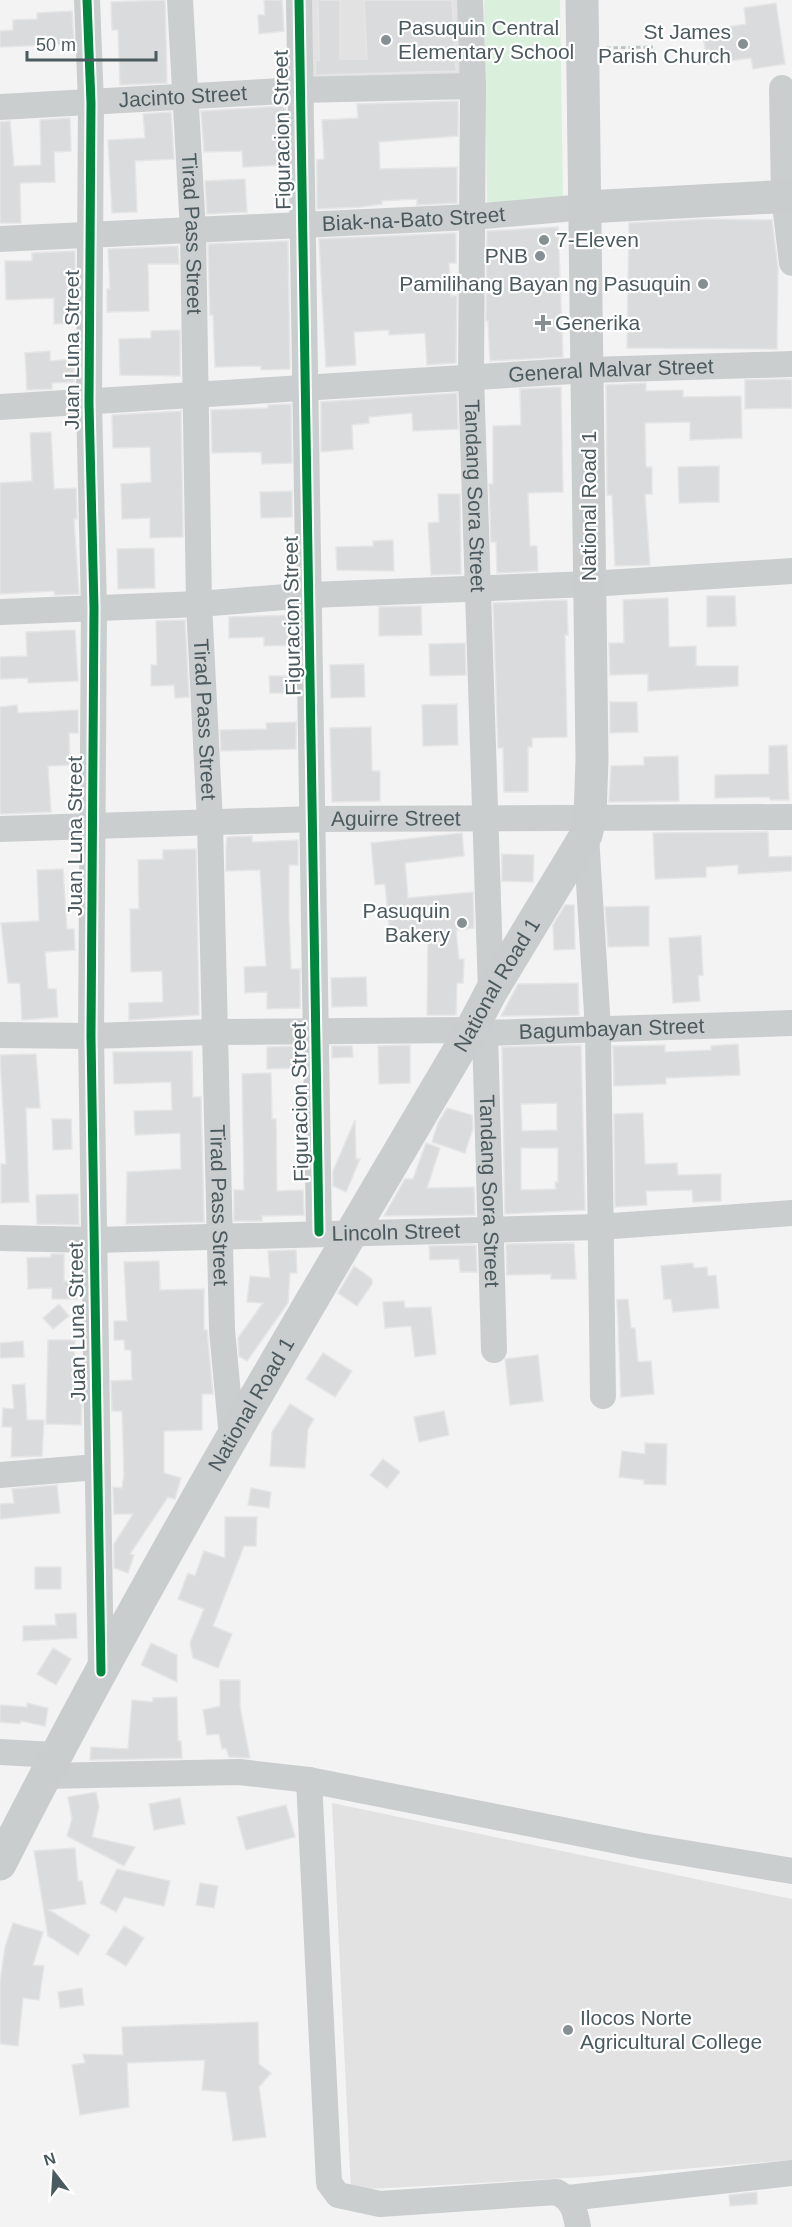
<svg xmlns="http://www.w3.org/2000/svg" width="792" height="2227" font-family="Arial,sans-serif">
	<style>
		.education { fill: #e2e2e3 }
		.green { fill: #daf0dd }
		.building { fill: #dadbdc; stroke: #e5e5e6; stroke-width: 1.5; fill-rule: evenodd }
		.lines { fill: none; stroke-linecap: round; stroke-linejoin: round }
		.path { stroke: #bbc6c0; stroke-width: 3; stroke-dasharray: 4.5 3; stroke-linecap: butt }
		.minor { stroke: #cbcecf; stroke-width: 26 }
		.major { stroke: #c9cdce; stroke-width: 33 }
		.cycleway-casing { stroke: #fff; stroke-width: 13 }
		.cycleway { stroke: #00873e; stroke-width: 9 }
		.poi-dot { fill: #869093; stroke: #fff; stroke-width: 2 }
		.labels { text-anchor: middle; stroke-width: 4.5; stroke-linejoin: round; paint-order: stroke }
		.poi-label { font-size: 21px; fill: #4b5a5f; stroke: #fff; text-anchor: start }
		.street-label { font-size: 21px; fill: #4b5a5f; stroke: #fff }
	</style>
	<rect width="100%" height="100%" fill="#f4f3f3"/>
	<path class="education" d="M308,0H463L465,80L308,83Z
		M332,1803L792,1899V2160L586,2177L351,2190Z"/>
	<path class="green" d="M484,0H560L563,200L487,202Z"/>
	<path class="building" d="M165,0L167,83L120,85L118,30H112L111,2Z
		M264,0H282L284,31L259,34L258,15H265Z
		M318,0H340V59H367L364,0H452L456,71L316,75L315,60H319Z
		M776,3L785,64L753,69L751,58L708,64L702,31L746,24L744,8Z
		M72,11L74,44L0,47V31L13,30V20L37,19V13Z
		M458,101V136L379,142L380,169L457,167V203L417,205V199L382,201V204L361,207L317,209V160L324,159L322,120L358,118L357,104Z
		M285,106L287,165L243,167L242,151L204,152L201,111Z
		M171,112L174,159L135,161L137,212L112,213L108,140L145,138L143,114Z
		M70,118L71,151L54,152L55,182L20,183L21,223H0V122L10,121L14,166L41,165L40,120Z
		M245,179L247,212L207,214L205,181Z
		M708,219L772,220L778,268L777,349L627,348L629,223Z
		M558,227L563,357L490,361L488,321H486L487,231Z
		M456,233V263H449L451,296L457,295L456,363L427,365L425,333L389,335V330L354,332L356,365L326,367L319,239Z
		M288,241L290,369L261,370V366L215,367L213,315H210L208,244Z
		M178,246L179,264H148L149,311L107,312V289H110L108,249Z
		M75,251V323L54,324V298L6,300L5,261H32V253Z
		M180,330V376L120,375L119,339L151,338V331Z
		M50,351V361L74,359V382L52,383V389L27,390L25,353Z
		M792,379V408L745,409V380Z
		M646,383V391L683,390V397L741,396L742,438L690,440V422L645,423L646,467H652V494H645L650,565L615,566L612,495H607L606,385Z
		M561,387L563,492L528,493L530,546H537L538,571L497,573L496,542H491L489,484H493V426L521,425L520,389Z
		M457,393L458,429L413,431L412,413L369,417V423L352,425L353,449L321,452V402Z
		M291,404L292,463L262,464L261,452L212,453L211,410L268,408V405Z
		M181,411L183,537L150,538V518L122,519L121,484L151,482L150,447L113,448L112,415Z
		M51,432L54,489L76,488L77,519H74L79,594L55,595L54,591L0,594V483L32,481L30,433Z
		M719,466V502L679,503L678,467Z
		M292,491V517L261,518L260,492Z
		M438,494H460L461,574L431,575L428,523L439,522Z
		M393,540L394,571L337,570L336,547L373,546V541Z
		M154,548L155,588L118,589L117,549Z
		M707,596H735L736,626L707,627Z
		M668,598L669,647L696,646V666H738V686L648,691V674L610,675L609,643H624L623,600Z
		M567,600L568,635H565L567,737L532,738V747H528V792H504L503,748H498L493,603Z
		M421,606L422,635L379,636V607Z
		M294,615V645L264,646V637L229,638V617Z
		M185,620L189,697L175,698L174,685L151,686V665H157L156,621Z
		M75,630L78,681L28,683V678L0,679V657L27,656L26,632Z
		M465,643L466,675L430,676L429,644Z
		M364,664L365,697L331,698L330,665Z
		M269,676H295V693H270Z
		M610,702H637L638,732L610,733Z
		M457,704L458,745L423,746L422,705Z
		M17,705L18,713L78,710V733H69L70,765L48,766L51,812L0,814V707Z
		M296,722V749L221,751L220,730L267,729L266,723Z
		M371,727L372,771H380V801L332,802L330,728Z
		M787,745L789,800H770V797L715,798V775L769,774V746Z
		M678,756L679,801L609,802L611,766L644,765V757Z
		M768,832L769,857L792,856V871L738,874V865L706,867V877L655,879L653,833Z
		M462,833L464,856L405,863L408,898L473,892L474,928L456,930L459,959H464L463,983H457L456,1015H427L428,934L390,937L385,884L375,885L371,843Z
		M252,836V842L298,840V865H289V917L291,969H300V1008L267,1009V992L245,993L244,967L266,966L260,870L226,871V848L227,837Z
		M196,849L199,1015L129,1020V1003L163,1002L162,971L131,972L130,909H139L138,860L163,859V850Z
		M502,854L534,855L533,882L502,881Z
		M63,869L67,929H74L75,950L45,952L48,989H56L58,1017L22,1020L20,983H8L1,923L39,921L37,870Z
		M565,905H574L575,949L554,950L553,925Z
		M649,906V946L608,947L605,907Z
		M701,936L703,975L698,976L700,1001L673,1003L669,938Z
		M366,977L367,1006L332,1007L331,978Z
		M578,983L579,1015L501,1016L518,984Z
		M738,1044L740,1075L666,1078V1084L614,1086L613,1046L665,1045V1052L711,1050V1046Z
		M410,1045V1083L379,1084L378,1046Z
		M581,1045L585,1210L505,1214L502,1047ZM557,1103V1130L522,1131L521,1104ZM521,1148H558V1182H555L556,1189L521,1190Z
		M301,1046V1068L267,1069V1047Z
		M332,1046H352L353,1057L332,1058Z
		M192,1051L193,1097H201L204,1222L126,1224L127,1172L181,1169L180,1133L135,1135L134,1111L172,1110L171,1082L114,1084L113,1052Z
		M36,1054L40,1108H26L29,1202L1,1203V1164H6L0,1055Z
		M271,1073L272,1119H276L277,1191L303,1190L304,1215L262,1216V1221H234V1190H244L242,1074Z
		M447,1108L472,1115L473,1128L465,1153L432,1142L438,1123Z
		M643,1113L645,1164L677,1163L678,1175L721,1174V1201L693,1202L692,1190L646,1191L647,1205L615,1207L614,1114Z
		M52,1119H71L72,1149L53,1150Z
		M355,1120L356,1159H360L346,1192L333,1186V1171Z
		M426,1143L440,1148L427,1188L474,1187L475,1215L384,1216L405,1179H413Z
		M78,1194L79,1225L37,1224L36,1195Z
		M574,1243L576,1279H551V1274L507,1275L506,1244Z
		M476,1245L477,1272H460L459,1259L430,1260L429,1246Z
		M296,1250L297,1273H290L288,1303L247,1361L239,1356L238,1338L263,1303L247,1302L250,1276L270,1278L268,1251Z
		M51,1254H64V1281H77V1299H52V1288L28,1289L27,1258L51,1257Z
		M159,1261L160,1290L204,1289V1330H207L213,1394H202V1430L164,1431V1473L181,1478L175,1499L168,1497L130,1554L134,1555L128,1573L114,1568V1544L133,1514H114L113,1487L122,1488L124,1474L122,1411H112L111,1381L132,1380L131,1350H125L124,1340H114V1321H127L124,1262Z
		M693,1263L694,1268L707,1267L708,1276L716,1275L719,1308L673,1312L671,1299H664L661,1266Z
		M354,1266L372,1279V1284L357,1306L338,1293Z
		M628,1299L631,1328H635L638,1362L651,1361L654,1394L621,1397L617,1300Z
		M404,1301L405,1308L431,1307L436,1354L415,1357L411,1326L385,1328L383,1302Z
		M59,1304L69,1316L53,1329L43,1318Z
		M48,1340H75L73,1396L82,1397L81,1425L46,1424Z
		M23,1341L24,1357L0,1358V1343Z
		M323,1353L352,1371L335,1397L306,1379Z
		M538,1355L543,1401L510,1405L505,1359Z
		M25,1384L27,1420H44L42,1456L11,1457L12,1427H2L3,1408L14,1409L12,1385Z
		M290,1404L314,1419L308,1429L305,1468L270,1466L272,1432Z
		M444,1411L449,1435L419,1442L414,1417Z
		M645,1443L667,1444L666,1485L644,1484V1480L619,1477L622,1451L645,1454Z
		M383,1459L400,1472L387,1488L370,1475Z
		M57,1485L60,1513L0,1519V1504L14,1503L12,1489Z
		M251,1488L271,1492L269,1508L248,1505Z
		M225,1517H257L256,1546H244L213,1626L232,1634L218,1668L193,1658L190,1643L204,1609L178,1599L188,1573L195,1576L204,1551L225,1558Z
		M35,1567H61V1589H35Z
		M76,1613L77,1638L23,1641V1626L56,1625L55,1614Z
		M151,1643L177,1655V1682L141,1665Z
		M53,1648L71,1659L56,1685L37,1674Z
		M220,1680H240V1707L250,1758L229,1757L226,1748L222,1749L219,1734L207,1735L203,1710L220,1706Z
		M177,1697L178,1741H181L182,1758L90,1760L91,1747L128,1749L132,1700L153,1702V1698Z
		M27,1703L48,1708L45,1726L21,1721L20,1724L0,1722V1705L27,1707Z
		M96,1792L99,1807L92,1837L135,1847L124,1866L67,1836L72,1819L68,1797Z
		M180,1798L185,1824L154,1830L149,1804Z
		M286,1805L295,1837L246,1850L237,1817Z
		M75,1848L78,1881H82L86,1904L49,1910L90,1935L78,1955L48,1936L34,1851Z
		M117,1869L170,1881L164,1906L124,1897L116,1912L100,1903Z
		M200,1883L218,1886L214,1908L196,1905Z
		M13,1923L43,1932L33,1965L44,1966L39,2000L23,1998L18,2046L0,2044V1982L5,1947Z
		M124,1926L144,1938L126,1966L106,1954Z
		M82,1988L84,2005L60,2008L58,1992Z
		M258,2022L259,2064L271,2073L259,2087L266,2137L233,2141L226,2092L202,2090L205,2060L127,2063L129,2107L80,2115L72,2065L85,2063L83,2054L123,2055L122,2027Z
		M757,2192V2204L730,2206L729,2195Z"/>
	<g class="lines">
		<path class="path" d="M606,48L653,47"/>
		<g class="minor">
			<path d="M87,0L91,103L89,403L94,608L91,1036L101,1672"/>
			<path id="s1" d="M180,0L193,231L199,604L210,822L222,1330L232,1438"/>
			<path d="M299,0L319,1232"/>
			<path id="s2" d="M470,0L473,86L471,377L491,992"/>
			<path d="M782,88L784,196L792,263"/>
			<path id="s3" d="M0,107L300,90L473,86"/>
			<path id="s4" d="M0,239L472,217L586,207"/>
			<path id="s5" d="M0,407L589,370L792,364"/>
			<path d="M0,612L199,604L310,595L590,584L792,571"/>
			<path id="s6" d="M0,829L314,819L792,817"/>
			<path d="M586,835L598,1029L603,1396"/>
			<path id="s7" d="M485,1033L494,1350"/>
			<path id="s8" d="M0,1035L91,1036L214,1032L471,1030L485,1033L792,1023"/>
			<path id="s9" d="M0,1238L94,1240L599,1227L792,1213"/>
			<path d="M0,1475L97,1467"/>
			<path d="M0,1752L55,1755"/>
			<path d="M44,1776L239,1772L309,1780L643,1846L792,1871"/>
			<path d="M309,1780L329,2183L338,2195L380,2204L557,2192C573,2201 575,2210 578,2227"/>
			<path d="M568,2198L792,2173"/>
		</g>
		<g class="major">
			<path d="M586,207L792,196"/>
			<path id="s10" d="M0,1864C144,1579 309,1305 471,1030L491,992L586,835L590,818L592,759L582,0"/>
		</g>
		<g class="cycleway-casing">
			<path id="cycleway" d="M87,0L91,103L89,403L94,608L91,1036L101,1672
				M299,0L319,1232"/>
		</g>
		<use href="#cycleway" class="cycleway"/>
	</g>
	<g class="poi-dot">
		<circle cx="386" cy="40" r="6"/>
		<circle cx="743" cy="44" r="6"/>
		<circle cx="544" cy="240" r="6"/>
		<circle cx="540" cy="256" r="6"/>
		<circle cx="703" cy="284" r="6"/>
		<path d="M540 314h6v6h6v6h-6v6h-6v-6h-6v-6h6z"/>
		<circle cx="462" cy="923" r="6"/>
		<circle cx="568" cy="2030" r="6"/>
	</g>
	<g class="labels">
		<g class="poi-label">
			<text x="398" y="35">Pasuquin Central<tspan x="398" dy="24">Elementary School</tspan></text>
			<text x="731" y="39" text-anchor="end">St James<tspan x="731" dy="24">Parish Church</tspan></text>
			<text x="556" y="247">7-Eleven</text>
			<text x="528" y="263" text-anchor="end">PNB</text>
			<text x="691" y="291" text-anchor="end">Pamilihang Bayan ng Pasuquin</text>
			<text x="555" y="330">Generika</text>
			<text x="450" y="918" text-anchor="end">Pasuquin<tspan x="450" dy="24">Bakery</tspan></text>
			<text x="580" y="2025">Ilocos Norte<tspan x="580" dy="24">Agricultural College</tspan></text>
		</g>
		<g class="street-label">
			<text dy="7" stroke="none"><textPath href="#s3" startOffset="183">Jacinto Street</textPath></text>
			<text transform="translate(282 130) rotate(-91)" y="7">Figuracion Street</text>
			<text dy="7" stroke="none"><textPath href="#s4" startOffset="414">Biak-na-Bato Street</textPath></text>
			<text dy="7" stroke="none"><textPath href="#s1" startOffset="234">Tirad Pass Street</textPath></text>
			<text transform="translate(72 350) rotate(-90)" y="7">Juan Luna Street</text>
			<text dy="7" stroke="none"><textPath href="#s5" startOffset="612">General Malvar Street</textPath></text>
			<text dy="7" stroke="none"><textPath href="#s2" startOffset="496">Tandang Sora Street</textPath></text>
			<text transform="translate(589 506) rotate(-90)" y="7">National Road 1</text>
			<text transform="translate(292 616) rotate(-91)" y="7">Figuracion Street</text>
			<text dy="7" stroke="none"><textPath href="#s1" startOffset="720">Tirad Pass Street</textPath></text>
			<text dy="7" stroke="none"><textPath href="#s6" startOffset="396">Aguirre Street</textPath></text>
			<text transform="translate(75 836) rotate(-90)" y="7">Juan Luna Street</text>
			<text dy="7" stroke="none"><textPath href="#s10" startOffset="1010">National Road 1</textPath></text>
			<text dy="7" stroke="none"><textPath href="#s8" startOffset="612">Bagumbayan Street</textPath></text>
			<text transform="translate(300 1102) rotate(-91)" y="7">Figuracion Street</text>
			<text dy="7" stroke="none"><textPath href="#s7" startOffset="158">Tandang Sora Street</textPath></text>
			<text dy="7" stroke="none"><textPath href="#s1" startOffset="1206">Tirad Pass Street</textPath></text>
			<text dy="7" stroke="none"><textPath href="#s9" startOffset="396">Lincoln Street</textPath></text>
			<text transform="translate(77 1322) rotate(-91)" y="7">Juan Luna Street</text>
			<text dy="7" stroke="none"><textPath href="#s10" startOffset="524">National Road 1</textPath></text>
		</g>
	</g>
	<g transform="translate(54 2173) rotate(343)" stroke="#ffffff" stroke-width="4.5" paint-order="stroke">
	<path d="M0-4.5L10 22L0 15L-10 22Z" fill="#4b5a5f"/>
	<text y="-9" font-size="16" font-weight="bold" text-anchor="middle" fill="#4b5a5f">N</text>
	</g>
	<path d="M27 51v9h129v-9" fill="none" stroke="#4b5a5f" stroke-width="3"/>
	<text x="36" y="51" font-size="18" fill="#4b5a5f" stroke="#ffffff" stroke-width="4.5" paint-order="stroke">50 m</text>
</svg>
